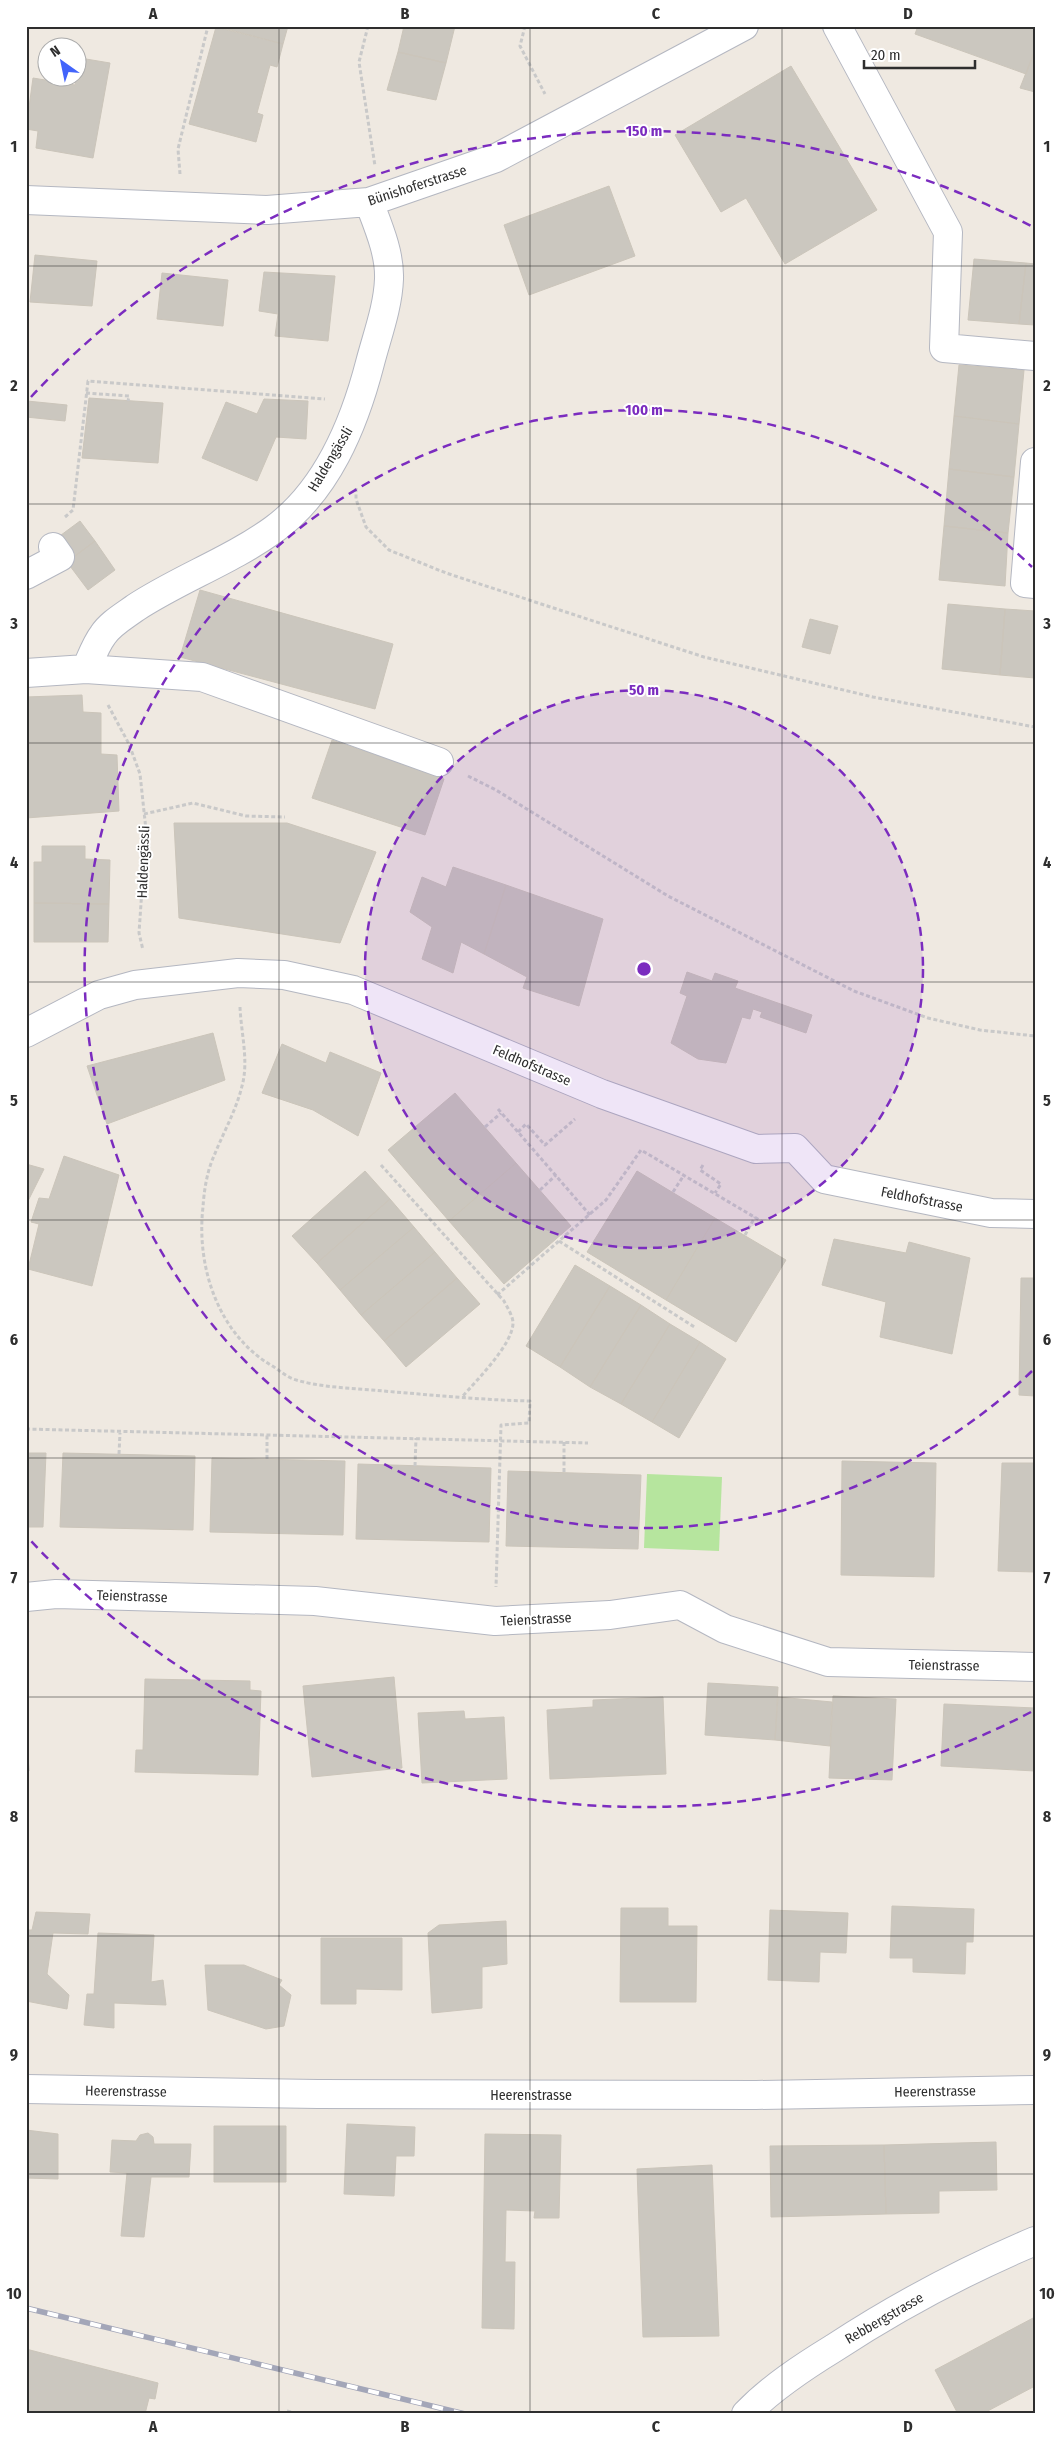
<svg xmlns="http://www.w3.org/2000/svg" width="1061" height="2440" font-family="'Fira Sans Condensed',sans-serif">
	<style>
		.green { fill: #b6e59e }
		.building { fill: #cbc7bf; stroke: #cbc5ba }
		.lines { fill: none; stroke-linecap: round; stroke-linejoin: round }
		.minor-casing { stroke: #b4b7c1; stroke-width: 30 }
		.path { stroke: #c9c9c9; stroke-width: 3; stroke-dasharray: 4 2.5; stroke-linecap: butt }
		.minor { stroke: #fff; stroke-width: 28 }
		.rail-casing { stroke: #a3a6b8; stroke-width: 5.5 }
		.rail { stroke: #fff; stroke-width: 4; stroke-dasharray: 11; stroke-linecap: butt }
		.grid { fill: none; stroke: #2e2e2e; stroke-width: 1; stroke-opacity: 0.55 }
		.ring { fill: none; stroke: #7b2cbf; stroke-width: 2.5; stroke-dasharray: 9 6 }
		.labels { text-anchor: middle; stroke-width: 4; stroke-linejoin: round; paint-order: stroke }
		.street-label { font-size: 14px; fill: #2e2e2e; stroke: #fff }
		.centre { fill: #7b2cbf; stroke: #fff; stroke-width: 2.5 }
		.ring-label { font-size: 15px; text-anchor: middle; font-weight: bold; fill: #7b2cbf; stroke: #fff; stroke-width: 4; stroke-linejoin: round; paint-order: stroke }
		.neatline { fill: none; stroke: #2e2e2e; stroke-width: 2 }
		.grid-label { font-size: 16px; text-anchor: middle; font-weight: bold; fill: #2e2e2e }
	</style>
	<rect width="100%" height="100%" fill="#efe9e1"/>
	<path class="green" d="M647,1474L722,1477L719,1551L644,1548Z"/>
	<path class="building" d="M216,26H288L283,44Z
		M404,26H455L446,63L398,52Z
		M918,26H1035V50L1026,74L915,34Z
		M216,27L283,44L277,67L270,65L257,113L263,115L256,142L189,124Z
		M1035,50V92L1020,88Z
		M398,52L446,63L436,100L387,90Z
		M80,58L110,63L93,158L36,148L38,131L26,129L33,78L75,85Z
		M791,66L877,210L785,264L746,198L721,212L675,135Z
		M609,186L635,256L529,295L504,225Z
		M35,255L97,261L92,306L30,302Z
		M974,259L1026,263L1019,324L968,320Z
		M1026,263L1035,264V325L1019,324Z
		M264,272L335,276L328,341L275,336L278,314L259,311Z
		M162,273L228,280L223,326L157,319Z
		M959,365L1024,370L1019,424L954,416Z
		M26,394L27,401L67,405L65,421L26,417Z
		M89,398L163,403L158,463L82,458Z
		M264,399L308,401L306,439L276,437L257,481L202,458L226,402L257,414Z
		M954,416L1019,424L1014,477L949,469Z
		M949,469L1014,477L1008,533L944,526Z
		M80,521L95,541L67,562L53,541Z
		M944,526L1008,533L1005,586L939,580Z
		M95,541L115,570L88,590L67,562Z
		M200,590L393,644L375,709L180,657Z
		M948,604L1005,609L1000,675L942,669Z
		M1005,609L1035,611V678L1000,675Z
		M810,619L838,626L830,654L802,647Z
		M82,695L83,712L101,713V754L117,755L119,811L26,818V697Z
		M332,740L444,779L425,835L312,798Z
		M174,823H287L376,852L340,943L179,918Z
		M42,846H85V859L110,860L109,904L34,903V862H42Z
		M453,867L506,885L484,954L461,942L453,973L422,959L432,927L410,912L422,877L446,887Z
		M506,885L603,919L579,1006L523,988L527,977L484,954Z
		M34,903L109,904L108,942H34Z
		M687,972L712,981L715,973L738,981L735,988L812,1015L806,1033L760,1017L762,1012L753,1009L750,1019L742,1017L726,1063L698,1059L671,1043L687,996L680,993Z
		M213,1033L225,1080L107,1124L87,1066Z
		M282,1044L326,1063L330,1052L381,1073L358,1136L313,1110L262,1093Z
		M455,1093L516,1163L449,1221L388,1150Z
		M64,1156L119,1175L92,1286L28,1269L39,1224L31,1222L39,1198L49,1199Z
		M516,1163L571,1226L504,1284L449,1221Z
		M26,1164L44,1169L26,1205Z
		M365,1171L390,1199L317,1263L292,1236Z
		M637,1171L715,1218L666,1300L587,1252Z
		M390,1199L414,1227L340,1290L317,1263Z
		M715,1218L786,1260L736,1342L666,1300Z
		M414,1227L435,1252L361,1315L340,1290Z
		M834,1239L906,1253L909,1242L970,1258L952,1354L880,1337L886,1302L822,1285Z
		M435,1252L457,1278L384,1341L361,1315Z
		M575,1265L610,1286L560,1367L526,1346Z
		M457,1278L480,1304L406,1367L384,1341Z
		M1021,1278H1035V1396L1019,1395Z
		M610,1286L641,1305L590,1387L560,1367Z
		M641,1305L670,1324L621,1404L590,1387Z
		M670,1324L700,1342L652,1422L621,1404Z
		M700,1342L726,1359L679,1438L652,1422Z
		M26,1453H46L43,1527H26Z
		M63,1453L195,1456L193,1530L60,1527Z
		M212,1458L345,1461L343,1535L210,1532Z
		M842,1461L936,1463L934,1577L841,1575Z
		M1002,1463H1035V1572L998,1571Z
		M358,1464L491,1468L489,1542L356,1539Z
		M508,1471L641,1475L638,1549L506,1546Z
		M394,1677L402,1768L312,1777L303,1686Z
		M145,1679L250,1681V1690L261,1691L258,1775L135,1772L136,1750H143Z
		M708,1683L778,1687L775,1740L705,1735Z
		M833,1696L896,1699L892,1780L829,1778Z
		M663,1697L666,1774L550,1779L547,1710L593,1707V1700Z
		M778,1697L832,1702L830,1746L775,1740Z
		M944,1704L1035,1708V1771L941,1766Z
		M464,1711L465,1719L504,1717L507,1779L422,1783L418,1713Z
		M26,1724L29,1771H26Z
		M892,1906L974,1909L973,1942H966L965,1974L913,1972V1958H890Z
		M621,1908H668V1926H697L696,2002H620Z
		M770,1910L848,1913L846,1953L820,1952L819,1982L768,1980Z
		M36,1912L90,1914L88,1934L53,1933L47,1974L69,1995L67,2009L26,2001V1930H32Z
		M506,1921L507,1964L482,1967V2008L432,2013L428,1933L439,1925Z
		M98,1933L154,1935L151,1982L163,1980L166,2005L114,2003V2028L84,2025L87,1994H94Z
		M321,1938H402V1990L356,1989V2004H321Z
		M205,1965H244L282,1980L279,1985L291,1995L284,2026L266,2029L208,2010Z
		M347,2124L415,2127L414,2156H396L394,2196L344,2194Z
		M214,2126H286V2182H214Z
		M26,2130L58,2134V2179L26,2178Z
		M148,2133L153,2137L154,2144H191L189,2177H151L144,2237L121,2236L127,2173L110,2172L112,2140L136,2141L140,2135Z
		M485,2134L561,2135L559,2218H534L535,2211L506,2210L505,2262H515L514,2329L482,2328Z
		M996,2142L997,2190L939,2191V2213L886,2214L884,2145Z
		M884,2145L886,2214L771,2217L770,2146Z
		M712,2165L719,2336L643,2337L637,2169Z
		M1035,2317V2386L982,2414H958L935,2370Z
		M26,2349L158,2383L155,2399L149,2398L145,2414H26Z"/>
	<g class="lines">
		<g class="minor-casing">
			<path id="minor" d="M837,26L948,232L944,348L1035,356
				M26,200L267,210L369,202L496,158L744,26
				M1035,462L1025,583L1035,584
				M26,575L60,557L53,547
				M86,669C91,658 96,644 103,635C110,624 124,616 135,608C179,579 230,561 273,530C327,491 354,425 370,363C377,336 388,307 389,279C390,253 378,226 369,202
				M26,673L86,669L202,677L439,762
				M26,1033L99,995L135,985L238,973L284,975L353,990L602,1094L756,1149L795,1148L824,1179L991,1213L1035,1214
				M26,1597L56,1594L315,1601L495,1621L610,1615L680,1605L725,1629L828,1662L1035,1667
				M26,2089L318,2094L756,2095L1035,2090
				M746,2414C771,2388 803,2367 834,2348C898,2306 964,2271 1035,2241"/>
		</g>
		<path class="path" d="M368,26L359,62L375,166
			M525,26L520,46L545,94
			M180,174L178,149L208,26
			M86,393L129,396L128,401
			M356,488V499L366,527L389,550L446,573L704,657L873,697L1035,727
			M65,517L73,510L88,381L325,399
			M108,705L129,744L140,774L146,830L139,933L143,950
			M468,776L496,790L668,896L854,991L928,1018L980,1030L1035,1036
			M144,814L193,803L246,816L285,817
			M240,1007C241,1033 249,1061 242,1086C236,1111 223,1133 214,1156C207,1171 204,1191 203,1207C196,1268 219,1336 274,1367C280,1371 286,1376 293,1379C321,1388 354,1388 383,1391C432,1395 481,1400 530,1401L529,1423L501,1425L496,1587
			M498,1109L590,1215
			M485,1127L501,1113
			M518,1132L526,1124L545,1145L575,1119
			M381,1165L504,1301C507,1307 513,1316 513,1323C513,1344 476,1381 462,1397
			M703,1165L700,1170L721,1184L715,1193
			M540,1190L556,1175
			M673,1192L684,1175
			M745,1235L755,1217
			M559,1241L696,1328
			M497,1295L606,1200L641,1150L761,1221
			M26,1429L588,1443
			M564,1442V1473
			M119,1454L120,1433
			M267,1459V1435
			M415,1466L416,1438
			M287,2411L300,2414"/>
		<use href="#minor" class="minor"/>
		<g class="rail-casing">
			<path id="rail" d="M26,2308L465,2414"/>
		</g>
		<use href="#rail" class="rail"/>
	</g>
	<path class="grid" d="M279,26V2414M530,26V2414M782,26V2414M26,266H1035M26,504H1035M26,743H1035M26,982H1035M26,1220H1035M26,1458H1035M26,1697H1035M26,1936H1035M26,2174H1035"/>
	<circle cx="644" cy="969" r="279" fill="#7b2cbf" fill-opacity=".12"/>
	<g class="ring">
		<circle cx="644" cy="969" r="279"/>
		<path d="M1032 1371A559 559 0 1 1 1032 567"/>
		<path d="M1031 1712A838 838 0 0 1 31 1541M31 397A838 838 0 0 1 1031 226"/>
	</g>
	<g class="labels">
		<g class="street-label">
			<text transform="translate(417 185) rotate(-18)" y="5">Bünishoferstrasse</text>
			<text transform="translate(330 459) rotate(-59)" y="5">Haldengässli</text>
			<text transform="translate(143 862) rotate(-88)" y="5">Haldengässli</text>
			<text transform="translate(532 1065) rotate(23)" y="5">Feldhofstrasse</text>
			<text transform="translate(922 1199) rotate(11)" y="5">Feldhofstrasse</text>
			<text transform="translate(132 1596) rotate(2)" y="5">Teienstrasse</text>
			<text transform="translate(536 1619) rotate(-3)" y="5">Teienstrasse</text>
			<text transform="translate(944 1665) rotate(1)" y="5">Teienstrasse</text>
			<text transform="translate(126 2091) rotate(1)" y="5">Heerenstrasse</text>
			<text transform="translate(935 2091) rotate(-1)" y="5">Heerenstrasse</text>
			<text x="531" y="2100">Heerenstrasse</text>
			<text transform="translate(884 2318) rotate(-30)" y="5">Rebbergstrasse</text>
		</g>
	</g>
	<circle cx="644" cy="969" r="8" class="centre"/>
	<g class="ring-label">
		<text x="644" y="136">150 m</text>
		<text x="644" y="415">100 m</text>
		<text x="644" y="695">50 m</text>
	</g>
	<rect width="1061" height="2440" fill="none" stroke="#ffffff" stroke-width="55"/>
	<g transform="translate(62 62) rotate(327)"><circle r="24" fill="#ffffff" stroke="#ababab"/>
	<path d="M0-4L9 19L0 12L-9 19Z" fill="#4264fb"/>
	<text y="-8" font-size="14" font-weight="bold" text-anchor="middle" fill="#2e2e2e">N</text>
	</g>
	<path d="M864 60v8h111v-8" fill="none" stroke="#2e2e2e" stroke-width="2.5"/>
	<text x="871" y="60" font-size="15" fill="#2e2e2e" stroke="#ffffff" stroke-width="4" paint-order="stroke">20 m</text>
	<rect x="28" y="28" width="1006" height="2384" class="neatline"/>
	<g class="grid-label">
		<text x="153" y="19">A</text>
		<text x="405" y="19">B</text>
		<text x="656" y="19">C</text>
		<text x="908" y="19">D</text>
		<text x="14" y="152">1</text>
		<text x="1047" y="152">1</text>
		<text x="14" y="391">2</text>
		<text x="1047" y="391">2</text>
		<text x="14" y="629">3</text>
		<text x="1047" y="629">3</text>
		<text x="14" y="868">4</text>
		<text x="1047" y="868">4</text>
		<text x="14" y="1106">5</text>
		<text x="1047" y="1106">5</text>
		<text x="14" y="1345">6</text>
		<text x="1047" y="1345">6</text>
		<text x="14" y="1583">7</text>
		<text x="1047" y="1583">7</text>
		<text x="14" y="1822">8</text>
		<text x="1047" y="1822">8</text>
		<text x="14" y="2060">9</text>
		<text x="1047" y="2060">9</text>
		<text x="14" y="2299">10</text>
		<text x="1047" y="2299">10</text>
		<text x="153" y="2432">A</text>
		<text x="405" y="2432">B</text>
		<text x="656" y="2432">C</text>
		<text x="908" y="2432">D</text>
	</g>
</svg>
